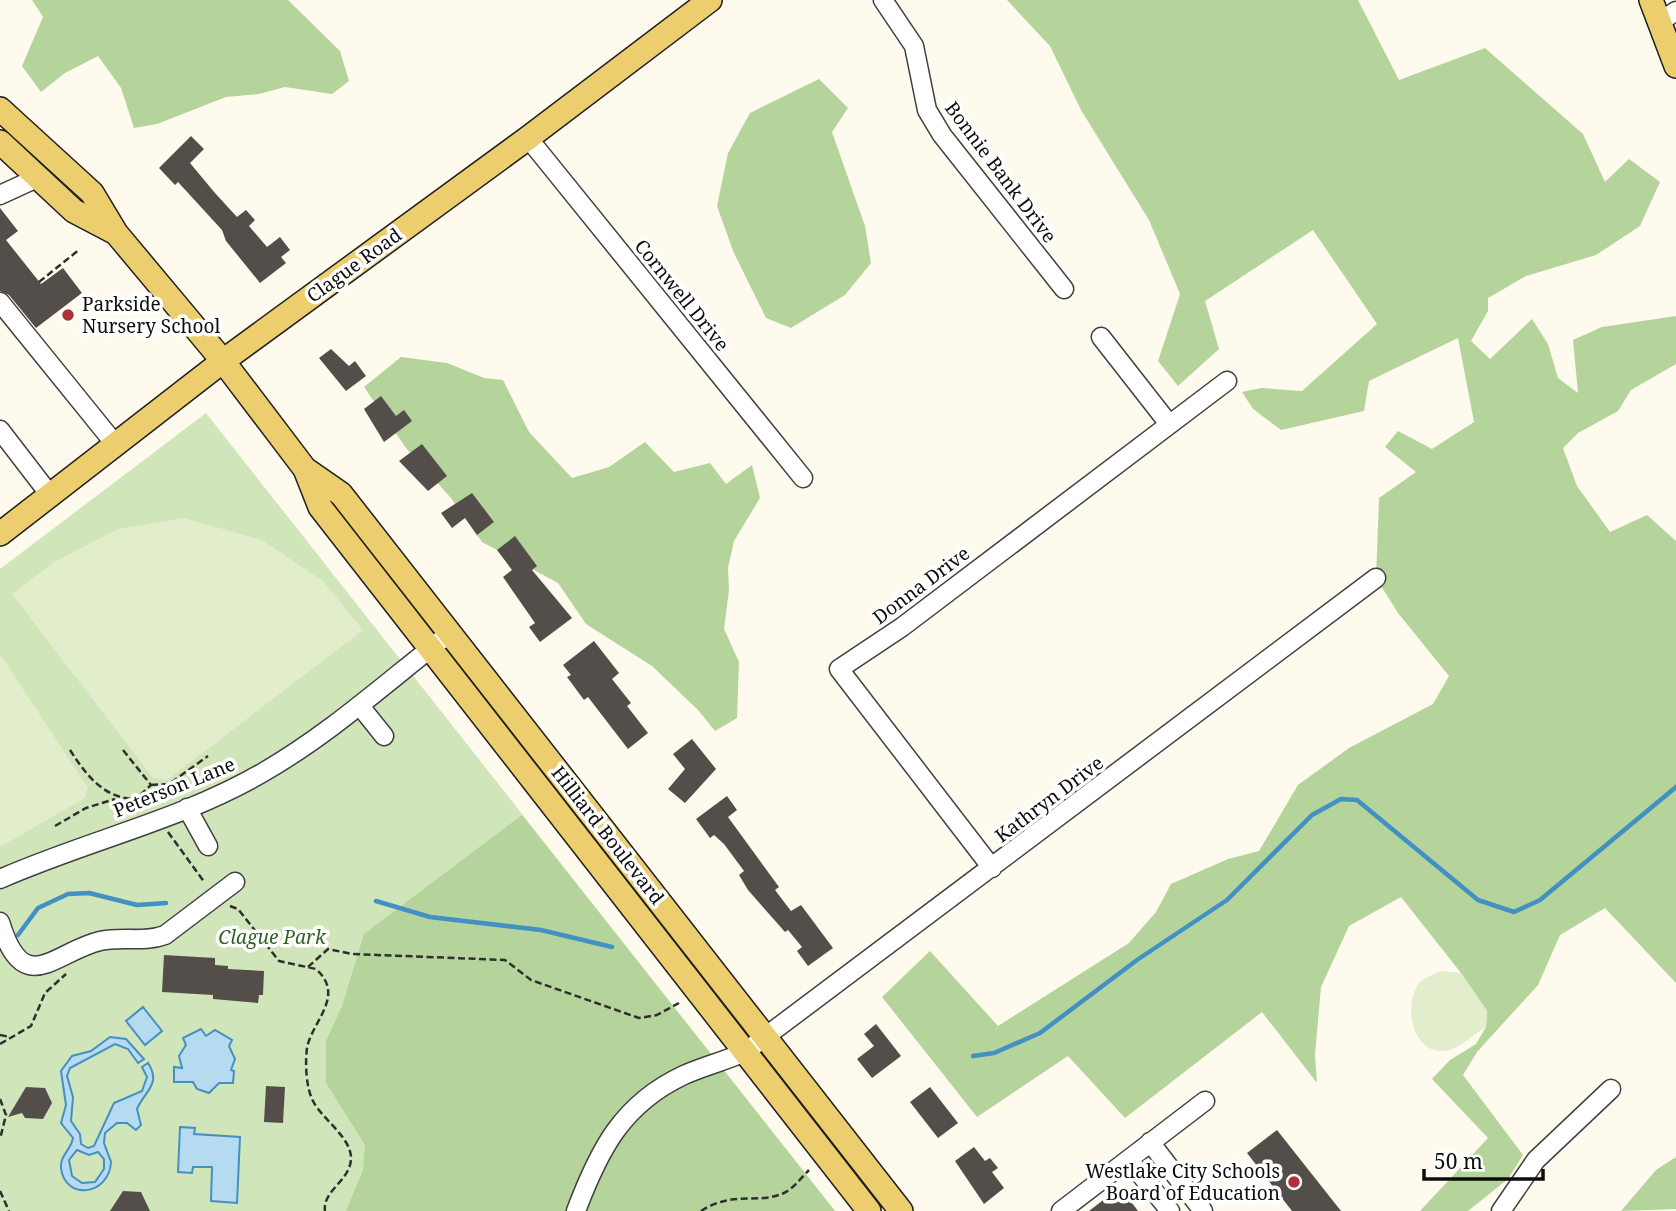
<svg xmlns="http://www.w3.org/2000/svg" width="1676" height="1211" font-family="'Noto Serif',serif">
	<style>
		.green { fill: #d1e5ba }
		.forest { fill: #b5d49b }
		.pitch { fill: #e1edcb }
		.water { fill: #b6dbf1; stroke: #4390c2; stroke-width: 2; fill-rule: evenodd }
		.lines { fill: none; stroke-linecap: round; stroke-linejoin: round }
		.stream { stroke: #4390c2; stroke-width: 4.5 }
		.building { fill: #544e4a }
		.minor-casing { stroke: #404040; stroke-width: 21 }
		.major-casing { stroke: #1e1e1e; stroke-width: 26 }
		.path { stroke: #2f2f2f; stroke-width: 2.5; stroke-dasharray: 7 3.5; stroke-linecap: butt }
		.minor { stroke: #fff; stroke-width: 18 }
		.major { stroke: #edce6e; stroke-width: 23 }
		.poi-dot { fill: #b13037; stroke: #fff; stroke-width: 2.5 }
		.labels { text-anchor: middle; stroke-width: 7; stroke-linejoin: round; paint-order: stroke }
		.street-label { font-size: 19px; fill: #0d0d0d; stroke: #fff }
		.poi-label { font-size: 19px; fill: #0d0d0d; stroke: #fff; text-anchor: start }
		.park-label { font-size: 19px; font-style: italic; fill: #2f5f22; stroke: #fff }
	</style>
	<rect width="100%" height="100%" fill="#fefaee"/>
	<path class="green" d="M206,413L835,1211H0V569Z
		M451,651L749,1028L742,1034L447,654Z"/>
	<path class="forest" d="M32,0H288L340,51L349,81L332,94L285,87L259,94L226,97L157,124L134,128L121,88L98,56L65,73L41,92L22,66L43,17Z
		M1007,0H1358L1399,80L1485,48L1583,134L1605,182L1629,159L1660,182L1640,226L1596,255L1526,276L1488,298V311L1471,341L1490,359L1532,319L1548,344L1558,378L1578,393L1573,340L1602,327L1676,316V364L1631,390L1618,411L1578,433L1563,448L1577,486L1610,532L1647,515L1676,541V983L1605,908L1560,935L1538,985L1477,1052L1463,1075L1523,1155L1508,1179L1468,1211H1420L1488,1138L1432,1079L1450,1060L1476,1044L1486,1027L1487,1011L1461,973L1401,897L1349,926L1321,987L1315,1055L1317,1083L1262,1012L1125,1118L1068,1056L977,1117L882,997L930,951L998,1026L1129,943L1156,912L1171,884L1228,859L1259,851L1298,785L1349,748L1433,704L1449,676L1398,613L1376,578L1379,498L1416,472L1385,447L1398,431L1432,449L1474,422L1458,338L1369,381L1364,411L1281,430L1253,409L1242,392L1261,388L1302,391L1377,324L1313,230L1205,301L1219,349L1178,386L1158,361L1180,294L1149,220L1081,110L1050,46Z
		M819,79L848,108L832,132L865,226L871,263L845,295L791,328L766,318L733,251L717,206L728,153L750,113Z
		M401,357L447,363L484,378L503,380L529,432L572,478L609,467L645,442L674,472L710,463L726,484L752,465L760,498L734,541L728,568L729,590L724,629L739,662L737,718L715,731L698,710L652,666L586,624L558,583L482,542L451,498L406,448L364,387Z
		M522,815L835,1211H346L363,1170L365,1145L326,1083V1041L342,1006L364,934Z
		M1676,1157V1209L1621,1211L1656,1170Z"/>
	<path class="pitch" d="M184,518L262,540L323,581L363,630L167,780L153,778L12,594L54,562L118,529Z
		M0,654L88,788L85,798L0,847Z
		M1439,971L1461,973L1487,1011L1486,1027C1475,1033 1461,1047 1449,1050C1412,1059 1402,1004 1420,982C1425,978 1434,974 1439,971Z"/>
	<path class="water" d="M143,1007L162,1031L145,1045L126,1021Z
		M201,1029L206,1036L215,1030L232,1040L229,1046L235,1059L231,1070L234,1071L233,1083H219L209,1093L197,1089L193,1082H174V1067L182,1068L179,1056L186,1045L183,1038Z
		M110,1037L126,1039L144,1059L138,1063L128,1049L115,1044L70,1068L67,1076L73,1097L71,1121L80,1134L81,1144L88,1148L94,1146L114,1103L142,1091L147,1077L142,1067L148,1063C162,1084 144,1092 137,1109L141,1125L136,1130L127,1123H117L105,1133L104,1143L111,1162C109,1196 65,1201 61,1168C60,1155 71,1150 73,1138L61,1123L66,1105L61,1071L72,1056L91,1051ZM77,1150L89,1155L98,1152L104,1159V1169L95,1182L82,1183L72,1176L69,1160Z
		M180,1127L195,1128L194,1134L240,1137L237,1203L211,1201L212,1167H193L192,1173L178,1172Z"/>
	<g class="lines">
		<path class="stream" d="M376,901L430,917L541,930L612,947
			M18,935L38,908L68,894L89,893L137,905L166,903
			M973,1056L994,1053L1040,1033L1137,960L1227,900L1312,815L1341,799L1357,800L1478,900L1514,912L1540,900L1676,787"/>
	</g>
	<path class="building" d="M191,136L204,149L190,163L215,193L237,217L246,210L255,220L249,226L267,247L280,237L290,250L281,257L286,263L260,283L226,241L222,230L178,182L175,185L159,168Z
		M0,208L18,231L6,240L41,284L63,268L82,293L36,328L9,295L0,291Z
		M331,349L349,366L355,361L366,376L346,391L319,358Z
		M381,396L396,416L404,410L412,421L384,442L364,409Z
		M422,444L447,476L428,491L399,461Z
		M472,493L494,522L477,535L465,518L452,528L441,513Z
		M515,536L537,566L532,570L572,618L540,642L529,627L535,623L503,577L512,570L497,550Z
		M594,641L619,673L612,679L631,703L627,706L648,733L628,749L588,697L584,700L567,677L571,675L563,665Z
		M692,739L716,769L685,803L668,789L685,769L673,754Z
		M727,796L737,810L728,817L779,887L775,890L791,911L801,905L833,948L808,966L797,951L802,947L788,930L785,932L748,890L739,875L744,871L724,844L714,835L710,838L696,819Z
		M164,955L215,958V965L228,966V969L264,971L263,995H259L258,1003L213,999V995L162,992Z
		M876,1024L901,1056L872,1078L857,1059L874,1046L864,1034Z
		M266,1086L285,1087L283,1123L264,1122Z
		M26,1087L45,1088L52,1103L43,1119L25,1118L22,1113L8,1117Z
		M930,1087L958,1123L938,1138L910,1102Z
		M1277,1130L1341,1211H1292L1247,1153Z
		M974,1147L985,1161L990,1158L998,1168L992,1172L1004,1188L984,1204L955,1161Z
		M1120,1187L1138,1211H1089Z
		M123,1191L141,1192L150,1211H110Z"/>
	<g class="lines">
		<g class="minor-casing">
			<path id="minor" d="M883,0L914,46L927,110L942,135L1064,289
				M1660,22L1676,11
				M528,138L803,478
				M0,195L39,177
				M0,302L115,444
				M1101,337L1169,424
				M0,430L50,495
				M360,706L384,736
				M187,808L208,846
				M992,868L839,669L902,627L1227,381
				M0,879C86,841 181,820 262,773C330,734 388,681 450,633
				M0,922C24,1000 54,952 100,941C122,936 144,943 165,935L235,882
				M1150,1142L1203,1211
				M1129,1160L1170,1211
				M576,1211C599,1150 622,1104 684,1075C704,1066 725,1061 745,1052L1376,578
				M1061,1211L1205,1101
				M1501,1211L1536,1160L1611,1089"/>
		</g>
		<g class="major-casing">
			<path id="major" d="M1651,0L1676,66
				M0,109L92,193L116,233L223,361L305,469L320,507L869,1211
				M0,142L74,211L116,233
				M305,469L341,494L901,1211
				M0,534L223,361L528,138L710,0"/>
		</g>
		<path class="path" d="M39,282L80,249
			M70,750C86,775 104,799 136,799L145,808
			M123,750L151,785L136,799
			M151,785L169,784L208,756
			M55,826L86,808L115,799
			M168,832L205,883
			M230,906L238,909L279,961L316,969C346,996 312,1021 307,1048C305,1063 306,1088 313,1101C322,1119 352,1138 351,1159C350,1181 322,1191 325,1211
			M308,967L328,949L352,954L505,960L531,980L639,1018L657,1015L679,1003
			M0,1035L10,1037
			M0,1044L31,1026L45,993L66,974
			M0,1099L6,1115L0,1139
			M0,1191L9,1211
			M701,1211C734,1190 757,1205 784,1193C793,1189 802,1177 809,1170"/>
		<use href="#minor" class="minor"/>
		<use href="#major" class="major"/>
	</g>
	<g class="poi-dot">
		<circle cx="68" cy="315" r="7"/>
		<circle cx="1294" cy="1182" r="7"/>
	</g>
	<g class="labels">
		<g class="street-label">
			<text transform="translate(1001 172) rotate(53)" y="7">Bonnie Bank Drive</text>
			<text transform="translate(354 265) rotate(-36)" y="7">Clague Road</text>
			<text transform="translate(682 295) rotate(51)" y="7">Cornwell Drive</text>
			<text transform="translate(921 585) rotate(-37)" y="7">Donna Drive</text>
			<text transform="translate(174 787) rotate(-22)" y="7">Peterson Lane</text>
			<text transform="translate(1049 799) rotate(-37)" y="7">Kathryn Drive</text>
			<text transform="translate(608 835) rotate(52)" y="7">Hilliard Boulevard</text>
		</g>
		<g class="poi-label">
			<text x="82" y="311">Parkside<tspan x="82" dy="22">Nursery School</tspan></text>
			<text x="1280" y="1178" text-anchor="end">Westlake City Schools<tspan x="1280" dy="22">Board of Education</tspan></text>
		</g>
		<g class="park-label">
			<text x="272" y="944">Clague Park</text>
		</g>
	</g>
	<path d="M1424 1169v10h119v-10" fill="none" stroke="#0d0d0d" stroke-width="3.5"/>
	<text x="1434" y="1169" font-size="21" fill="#0d0d0d" stroke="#ffffff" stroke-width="5" paint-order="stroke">50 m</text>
</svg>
